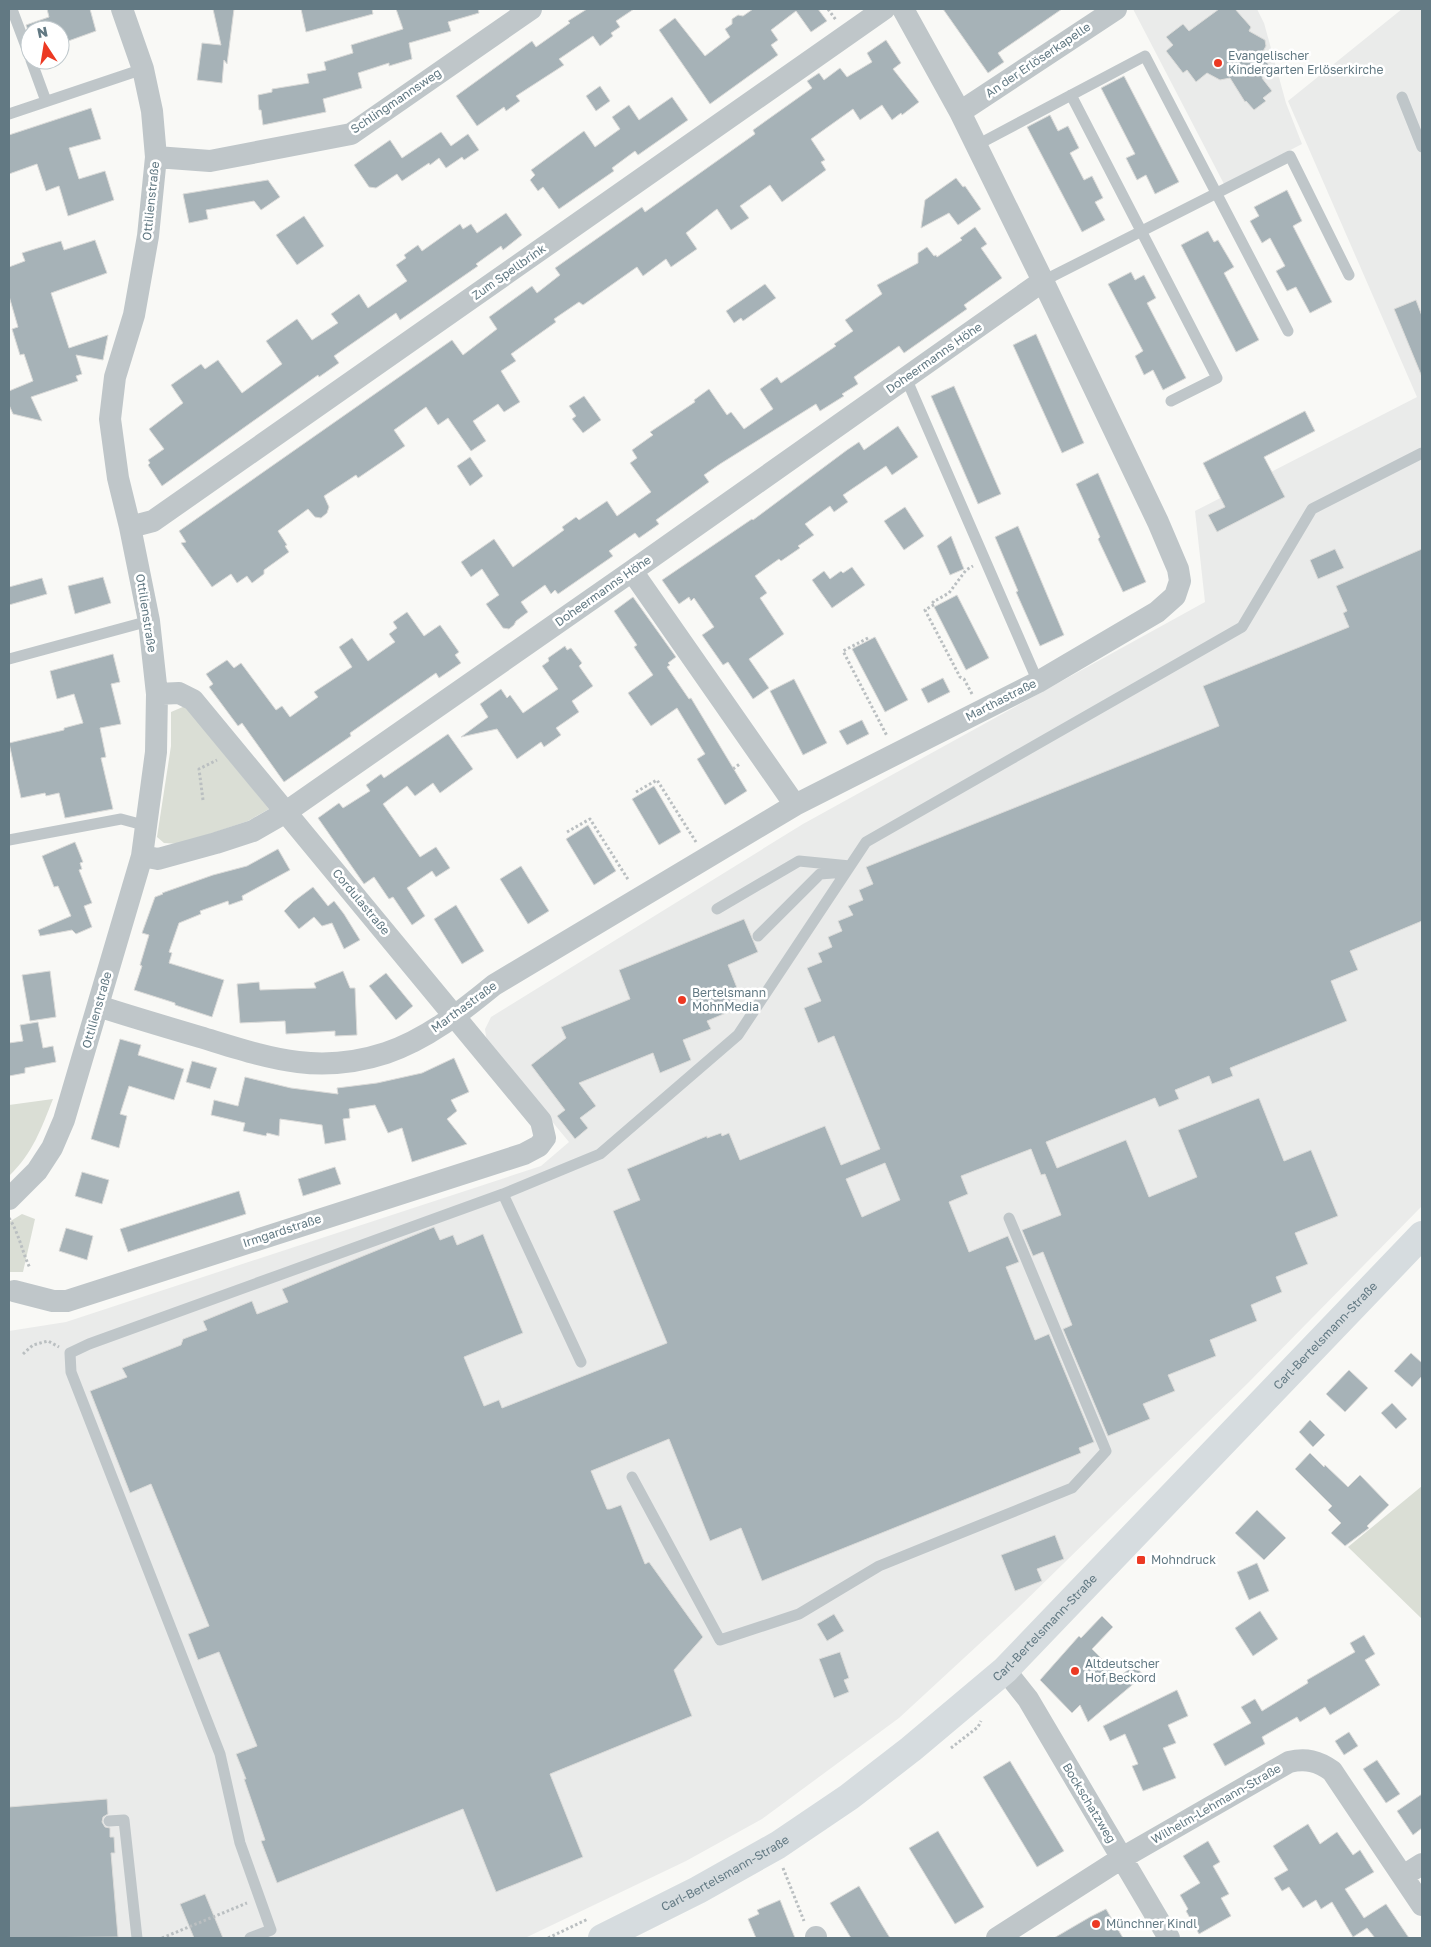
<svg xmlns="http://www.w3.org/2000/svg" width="1431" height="1947" font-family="'Golos Text',sans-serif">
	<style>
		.built { fill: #eaebea }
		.green { fill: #daded5 }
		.building { fill: #a6b2b7; stroke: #dbdbd9; fill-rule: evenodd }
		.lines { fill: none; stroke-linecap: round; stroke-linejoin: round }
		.path { stroke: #babfc1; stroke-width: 3; stroke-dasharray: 2.5 2.5; stroke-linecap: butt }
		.lane { stroke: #bfc6c9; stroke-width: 11 }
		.street { stroke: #bfc6c9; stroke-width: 22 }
		.secondary { stroke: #d6dcdf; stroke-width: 28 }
		.poi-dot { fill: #ec3923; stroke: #fff; stroke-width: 2 }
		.labels { text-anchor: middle; stroke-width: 5; stroke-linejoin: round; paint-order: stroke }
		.poi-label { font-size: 12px; fill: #627983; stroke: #fff; text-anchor: start }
		.street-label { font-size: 12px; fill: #627983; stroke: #fff }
	</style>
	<rect width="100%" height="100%" fill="#f9f9f6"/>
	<path class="built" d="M1133,9H1257L1264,23L1286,103L1302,144L1224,184Z
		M1402,9H1422V1206L1249,1382L1016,1610L899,1718L762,1819L686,1861L525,1938H9V1331L66,1322L541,1166L569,1142L487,1043L485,1029L491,1017L803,824L1205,602L1195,511L1417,397L1288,101Z"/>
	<path class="green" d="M185,706L269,809L248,821L180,844L164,843L157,837L171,746V712Z
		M53,1099C41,1129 33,1153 9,1176V1105Z
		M22,1214L35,1219L23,1272H9V1222Z
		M1422,1486V1619L1348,1547Z"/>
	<path class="building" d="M47,9H90L96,31L60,44V30H28L26,25L49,17Z
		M213,9H234L227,64L224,60L222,83L197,80L202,43L221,45Z
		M301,9H372L373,14L306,32Z
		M396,9H478L479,13L448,22L451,31L409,43L412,59L389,66V63L358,73L362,88L323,99L326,112L263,125L261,110H259L258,95L272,92V89L309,83L307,74L326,70L324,62L353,53L351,45L403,29Z
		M587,9H634L616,21L620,27L611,33L613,36L600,46L593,36L559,59L564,65L516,96L520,101L506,111L504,107L477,126L456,96L532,41L536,47L570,23L568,21Z
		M753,9H818L827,21L811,32L796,11L771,30L778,40L771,45L778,55L710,104L659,30L675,18L705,56L730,37L725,29L732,24V19L738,15L743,16Z
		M943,9H1062L998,53L1004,62L988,73Z
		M1219,9H1235L1251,27L1249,31L1265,40L1266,46L1261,55L1269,65L1262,78L1272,91L1263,98L1266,101L1254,110L1246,101L1245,102L1230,78L1220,80L1207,73L1196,82L1187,70L1183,73L1166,51L1173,45L1166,37L1183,24L1189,31Z
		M886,40L901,63L893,69L919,102L902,115L901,113L892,120L882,105L860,120L853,109L811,139L825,160L821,162L826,170L782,202L770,185L740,206L749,218L731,230L717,209L686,233L697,249L671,267L666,259L643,276L637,267L583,305L579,302L554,319L556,322L511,354L516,361L501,371L520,402L504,412L498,404L473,421L486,441L471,451L448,418L438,425L426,407L394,430L405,446L358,478L356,475L324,496L329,507L327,513L321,518L315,517L308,509L278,531L287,545L285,546L289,552L264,570V574L252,583L247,576L237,583L231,574L212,587L181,543L186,542L179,531L452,340L463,355L497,329L489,317L532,286L537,293L560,275L555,268L642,207L645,212L755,134L753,130L812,88L807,81L819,73L824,80L840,68L847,77L872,62L867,53Z
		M1124,76L1179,182L1155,194L1146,175L1137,180L1126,158L1135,154L1101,88Z
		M600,86L610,101L596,111L586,96Z
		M672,97L688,120L638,155L635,151L612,168L614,171L559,209L543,187L538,191L530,180L535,175L531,170L584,131L595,147L620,129L612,117L629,105L639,120Z
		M91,108L101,139L69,148L79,179L105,171L114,200L68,216L59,186L46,191L37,164L9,174V135Z
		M1050,115L1058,131L1068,126L1079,148L1070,153L1084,180L1092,176L1103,198L1095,202L1105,220L1082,232L1027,127Z
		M441,132L451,146L468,134L479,150L464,160L462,157L446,168L439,158L430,165L429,163L402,181L397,174L376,188L369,187L354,165L390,140L402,158Z
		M956,178L963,187L965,186L981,209L958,225L949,213L921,228L925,200Z
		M268,180L280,197L261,210L254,201L206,210L208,219L189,223L183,194Z
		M1287,190L1302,221L1293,226L1332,302L1310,313L1296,287L1287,291L1281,280L1276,271L1285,266L1270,238L1262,243L1250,221L1259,216L1254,207Z
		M506,213L522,235L503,250L501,246L476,264L478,266L400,320L396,313L334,356L339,363L319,377L318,375L162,486L148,465L150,463L148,460L164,449L149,429L183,403L171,385L201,364L205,369L218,360L242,393L282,364L266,341L297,319L312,340L338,323L331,314L359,294L368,308L407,281L396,265L406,258L404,255L418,245L422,251L460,224L463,229L471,224L477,233Z
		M304,216L324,246L297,265L276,235Z
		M975,227L987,244L981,248L1002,278L964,305L967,309L904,353L899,346L854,377L858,384L842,394L844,396L820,411L816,404L720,464L704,475L709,482L656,520L659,524L639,538L635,533L609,551L613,556L558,594L555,590L551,594L545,585L521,602L528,612L516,621L514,625L509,629L503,628L486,604L499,595L482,569L471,577L461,562L494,539L513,567L564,530L562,527L576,517L579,520L607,501L617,516L651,492L630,463L637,458L632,450L653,435L650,432L695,402L694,400L709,389L727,415L731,412L744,429L773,409L760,389L777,377L781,383L836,346L834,344L853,331L845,320L882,294L877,285L918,263V253L927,247L934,256L936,255L937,257L962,240L960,238Z
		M1208,231L1214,242L1218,240L1234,267L1224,273L1259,340L1236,352L1181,245Z
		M95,240L107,273L51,293L69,348L108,335L103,360L76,355L82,374L76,376L78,381L31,397L42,421L13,414L9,405V391L33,381L24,354L20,355L12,329L18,327L9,296V267L25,261L22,253L41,247L61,241L64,250Z
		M1131,272L1135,280L1144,275L1156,298L1147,303L1186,378L1163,390L1153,370L1144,375L1135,356L1143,351L1108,284Z
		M765,284L776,298L743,321L741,318L734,323L726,311Z
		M1416,300L1422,316V377L1394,309Z
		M1036,334L1084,443L1062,453L1013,345Z
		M954,386L1001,494L978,504L931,396Z
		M584,396L601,420L583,433L572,419L576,416L569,406Z
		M1305,411L1315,431L1264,457L1285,497L1217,532L1208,515L1225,507L1203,463Z
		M898,426L918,457L892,475L886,466L843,495L848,502L834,512L830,506L805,524L814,535L798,546L800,548L781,561L779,559L755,576L767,593L760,598L784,634L749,659L769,688L753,699L728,662L723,665L702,635L714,627L694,598L691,601L689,597L679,604L662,580L752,519L753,520L847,450L859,442L864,450Z
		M470,457L483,476L470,486L457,466Z
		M1098,473L1146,582L1123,592L1098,539L1100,537L1076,484Z
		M905,507L924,536L904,550L884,521Z
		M1018,526L1064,635L1040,646L1016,592L1018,591L995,537Z
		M951,536L964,569L950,575L937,546Z
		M1335,549L1344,568L1318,579L1310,560Z
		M1422,549V921L1350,951L1358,970L1331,981L1347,1021L1230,1068L1233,1076L1212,1084L1209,1076L1175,1090L1179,1099L1159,1107L1155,1098L1046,1142L1057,1168L1126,1140L1149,1197L1197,1177L1178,1130L1259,1098L1284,1161L1311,1150L1338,1216L1295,1233L1308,1264L1276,1277L1282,1292L1251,1305L1257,1321L1210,1340L1216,1356L1168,1375L1175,1391L1143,1404L1150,1419L1108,1436L1063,1329L1072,1325L1043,1252L1033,1256L1022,1230L1061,1215L1045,1174L1041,1175L1031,1149L961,1176L968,1194L949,1202L969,1252L1008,1236L1019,1262L1006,1267L1035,1340L1049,1334L1094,1442L1079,1448L1081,1453L762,1581L741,1528L710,1541L669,1439L591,1471L607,1509H610L621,1505L645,1564L649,1562L703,1637L674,1670L692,1716L550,1774L583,1857L496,1892L463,1809L277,1883L261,1841L265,1840L244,1779H246L236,1754L257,1746L219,1652L198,1660L188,1634L209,1626L151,1484L130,1493L90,1391L127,1377L122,1368L181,1345L183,1339L207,1330L203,1321L252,1301L257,1314L288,1302L282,1289L434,1227L440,1240L453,1235L457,1245L483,1234L523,1333L464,1357L484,1406L499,1400L502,1408L667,1343L613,1211L640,1200L627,1169L707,1136V1138L721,1133L722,1136L729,1133L740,1160L825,1126L841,1165L880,1149L834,1036L818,1043L804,1008L821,1001L807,968L822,962L818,953L832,947L828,937L842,931L838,921L853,915L848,906L863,900L859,890L873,884L866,867L1219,726L1203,686L1349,627L1343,613L1347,611L1336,586ZM885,1163L900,1200L862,1217L846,1179Z
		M852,567L865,585L832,608L812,580L824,571L830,579L841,571L843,573Z
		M103,577L111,603L75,614L68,586Z
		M42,578L47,594L9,605V587Z
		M957,595L989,658L966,670L934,607Z
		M633,597L676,657L668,663L670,665L667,667L689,699L691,698L747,791L725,805L697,759L705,754L677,708L651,726L628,693L653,675L634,647L637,645L614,611Z
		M407,612L424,636L440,625L459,652L455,655L461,663L439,678L436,673L403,696L350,733L351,736L284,782L242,723L238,726L209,687L213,684L206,674L227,660L234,668L241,663L276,710L282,706L290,717L318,697L314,692L352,667L339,647L352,638L368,661L395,642L389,634L397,628L393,622Z
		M875,637L908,700L885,712L852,649Z
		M565,646L567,650L571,648L582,663L579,666L593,686L572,701L579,712L556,728L561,735L544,747L541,742L517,759L497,729L461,737L488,717L480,704L501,689L507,698L510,695L523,713L558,689L542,666L549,661L548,658Z
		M113,654L120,682L111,684L121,724L100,728L106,757L101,758L113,809L65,818L59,793L46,796L45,793L21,798L9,743L64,730V728L83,723L74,694L57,699L50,671Z
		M943,678L950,692L928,703L921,689Z
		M794,679L827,743L803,755L770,691Z
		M862,720L869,734L847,745L839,731Z
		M448,734L473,769L440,793L433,783L415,796L407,786L383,804L420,857L436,847L450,868L436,877L432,871L407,888L425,916L412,925L393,897L389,899L374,877L364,884L318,818L339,803L343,808L370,791L366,785L381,774L384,778Z
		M654,786L681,832L659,845L632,799Z
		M588,825L616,871L594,885L566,839Z
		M75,842L83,862L80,863L82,869L79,870L92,903L84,906L92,927L76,934L72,930L40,936L38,930L71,916L58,886L54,887L42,856Z
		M278,849L290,870L242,896L243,900L229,905L228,901L200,911L201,914L179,923L169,952L172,953L169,963L224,980L212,1017L175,1005V1003L134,990L142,966L140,965L149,935L142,933L155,897L163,894L162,893L213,875L247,866Z
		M521,866L549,911L528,924L500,879Z
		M313,887L328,906L334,901L344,914L360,940L344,949L332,923L322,926L314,917L299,929L284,911L293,902Z
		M456,905L484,951L462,964L434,919Z
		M744,919L758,952L728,965L741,998L722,1006L726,1013L707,1021L711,1029L683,1040L691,1060L660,1073L653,1053L579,1083L596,1106L580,1118L588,1128L575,1139L557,1116L565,1110L531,1065L566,1038L561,1027L630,999L619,970Z
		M50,971L56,1017L30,1021L22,975Z
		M343,971L350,988H355L357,1035L335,1036V1031L286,1034L285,1021L240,1023L237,984L259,982L260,990L316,988L314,983Z
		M386,973L413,1006L396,1020L369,986Z
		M38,1022L43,1048L53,1046L56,1062L25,1068V1073L9,1076V1043L23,1041L20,1025Z
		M120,1039L141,1045L138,1055L184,1069L174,1100L129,1086L120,1114L127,1116L119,1148L91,1139Z
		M454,1058L469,1092L451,1100L457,1111L447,1119L467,1144L412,1162L402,1128L388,1133L375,1105L349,1109L350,1118L343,1119L346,1140L325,1144L322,1125L280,1119L279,1136L267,1133L266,1136L243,1131L245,1123L211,1115L214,1100L238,1106L245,1077L291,1088L338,1094L337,1088L377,1083L422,1073Z
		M192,1061L217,1068L210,1089L186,1082Z
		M335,1167L341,1184L303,1196L298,1179Z
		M82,1172L109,1180L102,1204L75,1196Z
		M239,1191L246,1214L128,1252L120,1229Z
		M66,1228L93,1236L87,1260L59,1251Z
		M1411,1353L1422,1363V1376L1412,1387L1394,1371Z
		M1349,1370L1368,1388L1345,1412L1326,1394Z
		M1392,1403L1407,1419L1396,1429L1381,1413Z
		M1310,1420L1325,1435L1313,1447L1299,1432Z
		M1310,1453L1324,1467L1325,1465L1348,1487L1360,1475L1389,1505L1367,1526L1369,1528L1345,1546L1331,1533L1341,1523L1328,1510L1332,1506L1295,1469Z
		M1257,1510L1286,1538L1264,1560L1235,1533Z
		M1055,1535L1064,1559L1037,1569L1042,1581L1015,1591L1001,1555Z
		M1257,1563L1269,1591L1249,1600L1237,1572Z
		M1260,1611L1278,1639L1253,1656L1235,1628Z
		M834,1614L844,1631L827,1641L817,1624Z
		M1102,1616L1113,1627L1092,1649L1120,1677L1133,1665L1144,1675L1088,1722L1080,1705L1072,1713L1040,1680L1079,1636L1081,1638Z
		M1364,1635L1375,1654L1365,1660L1380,1685L1330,1715L1325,1707L1300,1722L1297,1717L1262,1737L1265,1744L1225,1766L1213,1744L1251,1723L1241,1707L1255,1699L1262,1711L1308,1683L1307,1680L1355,1652L1350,1643Z
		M840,1652L849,1678L844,1680L849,1692L834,1698L819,1659Z
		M1177,1690L1188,1716L1168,1725L1176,1743L1163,1748L1176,1778L1143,1791L1132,1766L1138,1764L1125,1734L1110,1741L1103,1726Z
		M1349,1732L1358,1746L1344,1755L1335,1741Z
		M1377,1760L1400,1794L1386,1803L1363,1769Z
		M1010,1761L1064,1851L1037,1867L983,1777Z
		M1422,1794V1828L1413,1835L1397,1811Z
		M107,1799L108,1814L103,1817L102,1822L105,1827L110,1828V1837H114L115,1853H111L118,1937L9,1938V1807Z
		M1308,1824L1320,1844L1337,1832L1353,1855L1360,1850L1374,1872L1345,1889L1364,1918L1386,1904L1409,1938H1375L1367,1928L1353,1937L1332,1902L1321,1909L1316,1900L1303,1908L1289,1887L1282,1891L1274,1878L1288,1870L1273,1846Z
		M938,1831L984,1907L955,1924L909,1848Z
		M1208,1841L1220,1862L1213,1866L1229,1894L1221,1898L1231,1916L1199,1934L1186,1911L1188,1909L1180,1895L1200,1883L1183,1856Z
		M859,1886L882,1925L890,1938H851L830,1903Z
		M205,1894L223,1938H194L180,1904Z
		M780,1900L795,1938H756L748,1919L759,1914L757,1910Z
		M1106,1909L1123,1938H1054L1090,1917Z"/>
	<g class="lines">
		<path class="path" d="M828,9L836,20
			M868,638L843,651L887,736
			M972,694L964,679L960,677L925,610L935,604L933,602L949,593L966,570L973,566
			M733,769L741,763
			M636,792L657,780L696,842
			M203,800L199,769L217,760
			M567,832L590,819L629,881
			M9,1218C19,1233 22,1252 30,1268
			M23,1354L33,1345L48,1341L59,1347
			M951,1748L978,1727L981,1721
			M783,1868L804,1921
			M162,1938L247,1903
			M548,1938L588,1919"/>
		<path class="lane" d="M13,12L30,57
			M31,60L46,101
			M1071,95L1217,378L1171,401
			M1402,97L1422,147
			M9,114L143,69
			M977,145L1145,56L1288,331
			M1043,281L1290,156L1349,275
			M906,378L1038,682
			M9,659L149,621
			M9,840L121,819L147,826
			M717,909L799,861L850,866
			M758,936L820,874L846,872
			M503,1194L581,1362
			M632,1477L720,1640L799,1614L879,1566L1072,1488L1106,1451L1009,1218
			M109,1821L124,1820L137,1938
			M250,1938L271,1930L240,1843L220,1754L71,1372L70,1353L89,1344L503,1194L600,1154L738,1035L866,842L1242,627L1312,509L1422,453"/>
		<path class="street" d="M960,112L1116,9
			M156,157L210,161L351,134L531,9
			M130,527L153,521L884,9
			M632,571L795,805
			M142,856L158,859L216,843L253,831L286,812L632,571L1043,281
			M98,1006C132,1017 166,1027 200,1037C266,1057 316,1076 386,1053C427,1039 461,1012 494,985L795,805L1038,682L1157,612L1175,596L1180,581L1178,569L1158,522L1043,281L960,112L903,9
			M9,1199L37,1171L52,1148L64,1120L142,856L156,752L157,694L149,621L130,527L118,478L110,419L115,377L134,315L148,236L156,157L152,111L143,69L122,9
			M14,1291L53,1301H67L524,1154L539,1146L545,1138L541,1121L193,700L179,693L157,694
			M1005,1670L1028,1699L1169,1938
			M1403,1876L1422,1864
			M816,1937V1938
			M997,1938L1122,1858L1289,1762C1306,1758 1318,1761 1332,1771L1422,1905"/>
		<path class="secondary" id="s1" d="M602,1938L698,1890L778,1845L849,1797L911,1749L1005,1670L1422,1235"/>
	</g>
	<g class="poi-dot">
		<circle cx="1218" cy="63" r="5"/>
		<circle cx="682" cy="1000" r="5"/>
		<rect x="1136" y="1555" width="10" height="10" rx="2.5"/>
		<circle cx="1075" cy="1671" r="5"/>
		<circle cx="1096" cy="1924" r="5"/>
	</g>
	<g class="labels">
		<g class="poi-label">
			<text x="1228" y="60">Evangelischer<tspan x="1228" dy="14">Kindergarten Erlöserkirche</tspan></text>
			<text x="692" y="997">Bertelsmann<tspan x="692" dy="14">MohnMedia</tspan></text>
			<text x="1151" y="1564">Mohndruck</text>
			<text x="1085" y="1668">Altdeutscher<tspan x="1085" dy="14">Hof Beckord</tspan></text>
			<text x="1106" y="1928">Münchner Kindl</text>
		</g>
		<g class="street-label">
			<text transform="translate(1038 60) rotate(-34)" y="4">An der Erlöserkapelle</text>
			<text transform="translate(396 101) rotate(-34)" y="4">Schlingmannsweg</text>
			<text transform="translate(151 201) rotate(-84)" y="4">Ottilienstraße</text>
			<text transform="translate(509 272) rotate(-35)" y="4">Zum Spellbrink</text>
			<text transform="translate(934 358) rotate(-35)" y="4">Doheermanns Höhe</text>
			<text transform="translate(603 591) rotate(-35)" y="4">Doheermanns Höhe</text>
			<text transform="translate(146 613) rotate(81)" y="4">Ottilienstraße</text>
			<text transform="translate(1001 700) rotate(-27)" y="4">Marthastraße</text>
			<text transform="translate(361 902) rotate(50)" y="4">Cordulastraße</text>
			<text transform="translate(464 1007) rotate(-36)" y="4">Marthastraße</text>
			<text transform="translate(97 1010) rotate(-74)" y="4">Ottilienstraße</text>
			<text transform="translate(282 1231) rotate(-18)" y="4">Irmgardstraße</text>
			<text dy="4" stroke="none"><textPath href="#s1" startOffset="949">Carl-Bertelsmann-Straße</textPath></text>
			<text dy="4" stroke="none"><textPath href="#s1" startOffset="544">Carl-Bertelsmann-Straße</textPath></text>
			<text transform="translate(1089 1803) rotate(59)" y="4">Bockschatzweg</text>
			<text transform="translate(1216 1804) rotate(-30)" y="4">Wilhelm-Lehmann-Straße</text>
			<text dy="4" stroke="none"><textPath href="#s1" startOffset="139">Carl-Bertelsmann-Straße</textPath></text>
		</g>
	</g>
	<rect width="1431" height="1947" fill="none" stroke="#627983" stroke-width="20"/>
	<g transform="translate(45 45) rotate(348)"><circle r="24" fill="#ffffff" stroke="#c0c9cd"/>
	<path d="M0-4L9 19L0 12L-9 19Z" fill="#ec3923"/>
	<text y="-8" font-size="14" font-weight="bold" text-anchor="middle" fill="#627983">N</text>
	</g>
</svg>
